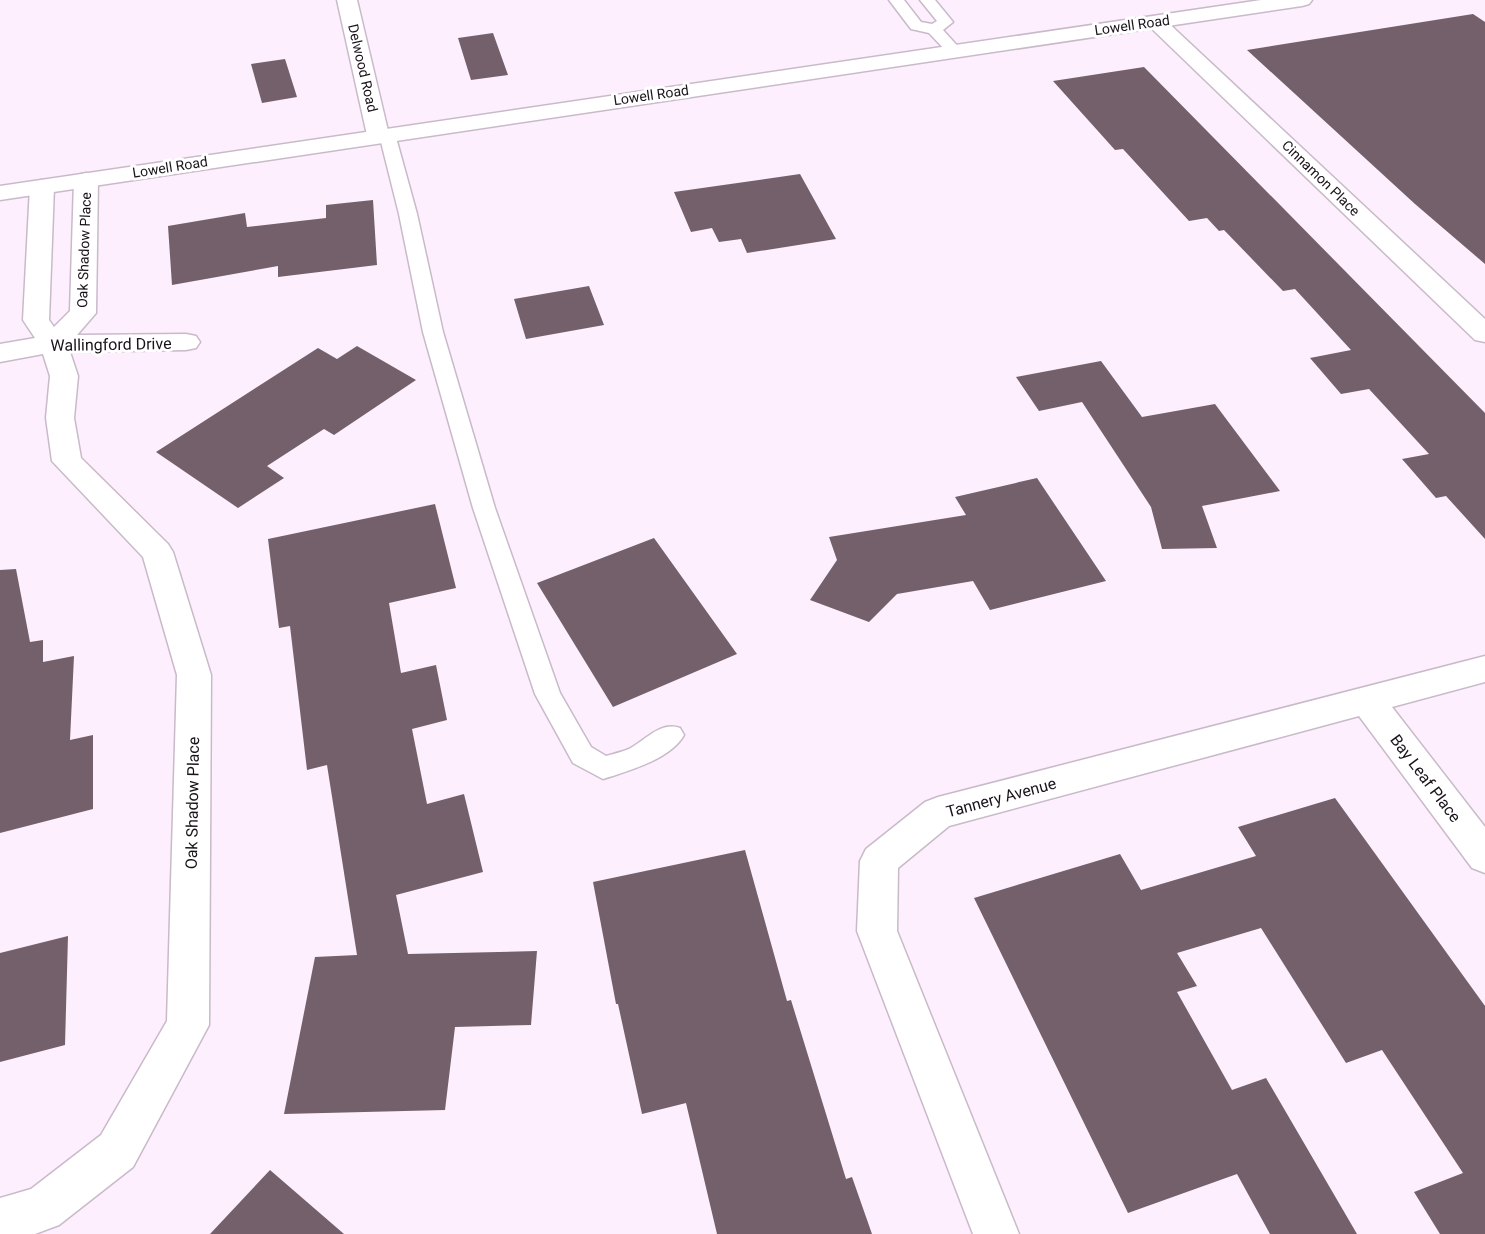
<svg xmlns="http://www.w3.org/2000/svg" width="1485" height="1234" font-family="Roboto,sans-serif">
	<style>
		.building { fill: #73606b }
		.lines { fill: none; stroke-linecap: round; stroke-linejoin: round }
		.lane-casing { stroke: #c9baca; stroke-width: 3 }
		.street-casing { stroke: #c9baca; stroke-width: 3 }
		.secondary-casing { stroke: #c9baca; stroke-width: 3 }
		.lane { fill: #fff; fill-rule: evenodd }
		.street { fill: #fff; fill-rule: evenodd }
		.secondary { fill: #fff; fill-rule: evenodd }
		.labels { text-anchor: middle; stroke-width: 6; stroke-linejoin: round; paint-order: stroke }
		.far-street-label { font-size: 14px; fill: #191319; stroke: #fff }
		.street-label { font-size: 16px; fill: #191319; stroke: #fff }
	</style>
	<rect width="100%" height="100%" fill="#fdeffd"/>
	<path class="building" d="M1473,14L1485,22V264L1415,204L1247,50Z
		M493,33L508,75L471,80L458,38Z
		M285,59L297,97L262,103L251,64Z
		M1144,67L1485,413V539L1446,496L1436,498L1402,459L1429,454L1369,389L1341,394L1310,358L1351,350L1295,289L1283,291L1224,230L1219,231L1207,218L1189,221L1123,149L1115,150L1053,81Z
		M800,174L836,239L747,253L741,239L719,242L712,228L691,232L674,192Z
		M373,200L377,265L278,277V266L172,285L168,226L245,213L247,227L326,218V205Z
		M589,286L604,325L526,339L514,299Z
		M357,346L416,380L334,435L324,429L267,466L284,478L238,508L156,452L318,348L337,359Z
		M1101,361L1142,417L1215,404L1280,491L1202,506L1217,548L1162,549L1151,507L1082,402L1039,411L1016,377Z
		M1037,478L1106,581L990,610L973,581L897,594L869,622L810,600L837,560L829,537L966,515L955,497Z
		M435,504L456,588L389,603L401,673L436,665L447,720L412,729L427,804L464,794L483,872L396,895L408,954L537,951L531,1025L455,1027L445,1110L284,1114L315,957L357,955L327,765L307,770L290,626L279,628L268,539Z
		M654,538L737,654L613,707L537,583Z
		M16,569L30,642L43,640V662L74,656L70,740L93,735V809L0,833V570Z
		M1335,798L1485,1006V1234H1440L1414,1192L1463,1173L1382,1050L1346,1063L1261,928L1177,953L1197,986L1177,992L1232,1090L1266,1078L1357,1234H1270L1237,1174L1128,1213L974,898L1120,854L1141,890L1256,856L1238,827Z
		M745,850L787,1001L791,1000L846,1179L852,1177L872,1234H717L686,1103L642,1114L618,1004H616L593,882Z
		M68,936L65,1045L0,1062V953Z
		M270,1170L344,1234H210Z"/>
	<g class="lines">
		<g class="lane-casing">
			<path id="lane" d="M889,0H904L921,22L932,24L937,21L920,0H935L953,22L943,30L962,51L959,54H949L929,33L911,29Z
				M387,129L395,134L417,214L443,332L495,508L560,693L591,747L606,756C613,754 622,752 629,749C646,740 660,721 680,728L684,735C671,759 628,771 603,779L573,763L535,694L473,508L423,332L399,214L379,134Z"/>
		</g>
		<g class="street-casing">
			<path id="street" d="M337,0H357L389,135L386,140L378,142L370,140L367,135Z
				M1156,16L1163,18L1485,319V342L1475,340L1149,26L1146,22L1149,18Z
				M86,173L94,175L98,180L96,313L77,335L186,334L196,336L200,342L196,348L186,350L70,352L78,376L74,418L81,458L168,544L173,552L211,675L209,1025L133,1167L59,1225L35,1234H0V1198L31,1189L101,1135L167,1021L177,675L143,557L52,461L46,418L50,376L43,354L0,362V344L35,338L23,320L30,187L34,182L42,180L50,182L54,187L49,320L54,327L70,311L74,180L78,175Z
				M1485,656V682L1392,707L1485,827V873L1472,868L1359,716L949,826L898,868L897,931L1019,1234H973L857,931L860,861L866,849L925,802L938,797Z"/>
		</g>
		<g class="secondary-casing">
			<path id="secondary" d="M1261,0H1312L1309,4L1302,6L0,200V186Z"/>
		</g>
		<use href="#lane" class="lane"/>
		<use href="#street" class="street"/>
		<use href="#secondary" class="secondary"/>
	</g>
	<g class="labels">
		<g class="far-street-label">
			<text transform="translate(1132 25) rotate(-8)" y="5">Lowell Road</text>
			<text transform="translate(363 68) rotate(77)" y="5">Delwood Road</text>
			<text transform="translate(651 95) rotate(-8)" y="5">Lowell Road</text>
			<text transform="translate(170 167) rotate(-9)" y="5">Lowell Road</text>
			<text transform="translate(1321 178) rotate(44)" y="5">Cinnamon Place</text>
			<text transform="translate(84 250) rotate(-88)" y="5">Oak Shadow Place</text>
		</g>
		<g class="street-label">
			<text transform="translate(111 344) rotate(-1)" y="6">Wallingford Drive</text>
			<text transform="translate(1426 778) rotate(53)" y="6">Bay Leaf Place</text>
			<text transform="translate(1001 797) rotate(-15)" y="6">Tannery Avenue</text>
			<text transform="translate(192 803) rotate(-89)" y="6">Oak Shadow Place</text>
		</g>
	</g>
</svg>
